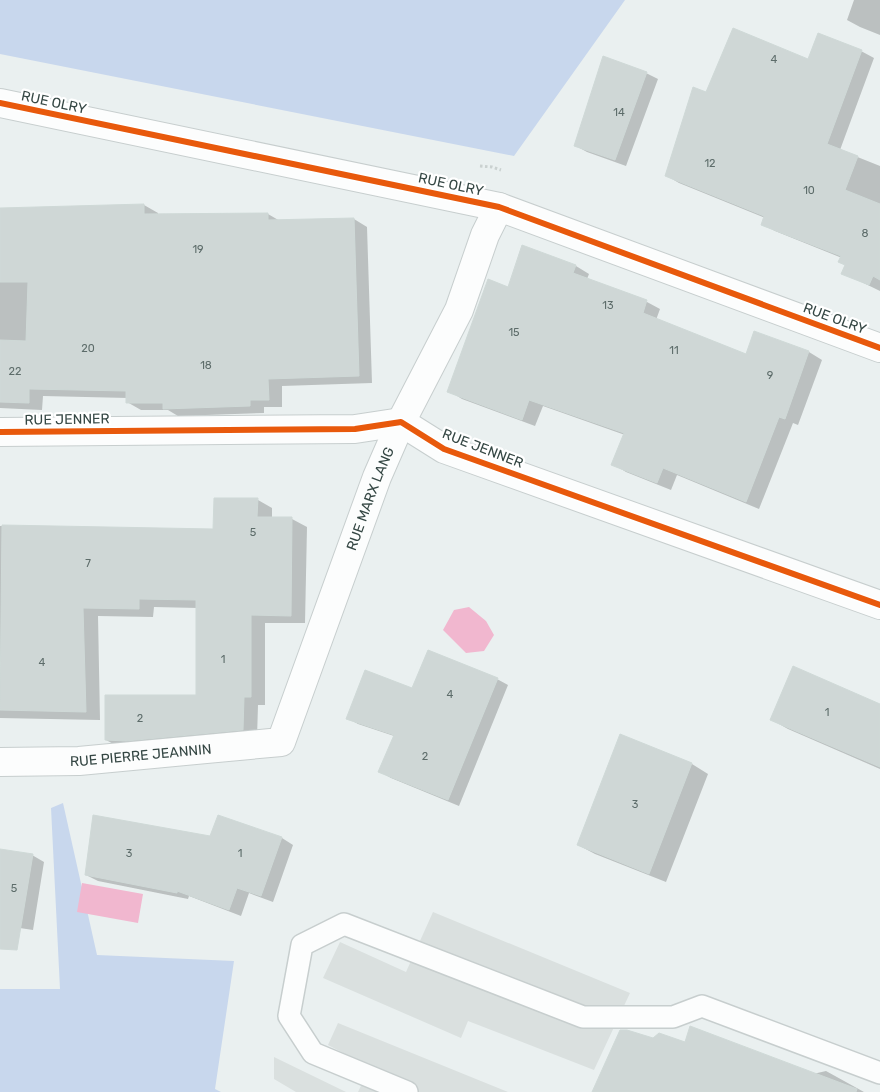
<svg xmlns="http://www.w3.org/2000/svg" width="880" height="1092" font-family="Rubik,sans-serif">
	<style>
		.green { fill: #c8d7ed }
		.parking { fill: #dae0df }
		.water { fill: #f1b7cf }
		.shadow { fill: #0003 }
		.building { fill: #cfd7d6; stroke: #cfd9d7 }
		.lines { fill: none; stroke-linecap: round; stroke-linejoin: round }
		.service-casing { stroke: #c7cece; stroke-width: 24 }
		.minor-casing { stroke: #c7cece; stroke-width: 30 }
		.tertiary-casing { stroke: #c7cece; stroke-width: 30 }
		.path { stroke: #cad1d0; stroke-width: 3; stroke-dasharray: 2.5 2.5; stroke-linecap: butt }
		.service { stroke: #fcfdfd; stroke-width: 21 }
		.minor { stroke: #fcfdfd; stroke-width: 28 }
		.tertiary { stroke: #fcfdfd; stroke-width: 28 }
		.cycleway-casing { stroke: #fff; stroke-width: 9 }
		.cycleway { stroke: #e8590c; stroke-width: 6 }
		.labels { text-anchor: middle; stroke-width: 4.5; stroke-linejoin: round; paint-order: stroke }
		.number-label { font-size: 11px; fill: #5d6c6a }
		.street-label { font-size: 14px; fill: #354744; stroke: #fff }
	</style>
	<rect width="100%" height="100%" fill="#eaf0f0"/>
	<path class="green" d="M0,0H625L514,156L0,54Z
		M63,803L97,955L234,961L215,1089L221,1092H0V989H60L51,808Z"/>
	<path class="parking" d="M433,912L630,993L594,1070L468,1021L461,1038L323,978L340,942L406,972Z
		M338,1023L508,1092H358L370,1067L328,1045Z
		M274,1057L346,1092H296L274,1079Z"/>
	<path class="water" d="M469,607L486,621L494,635L484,651L466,653L443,630L454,610Z
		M82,883L143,894L138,923L77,912Z"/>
	<path class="shadow" d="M854,0H880V35L860,27L847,20Z
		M861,51L874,58L840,150L880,166V291L843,273L846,265L842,258L775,231L762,224L765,218L679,183L667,176L707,94L809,61Z
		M646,73L658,79L626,166L587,152L576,146Z
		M144,205L158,213V215L268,214L280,221L354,219L367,227L372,383L282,386V407H264V413L178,416L168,410H141L127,402L128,398L43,396L42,410L0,408V209Z
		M523,247L576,266L589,274L587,279L647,302L660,309L656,320L747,356L755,333L809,352L822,360L798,425L793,423L759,509L677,475L671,490L626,472L613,464L625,435L543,406L535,426L462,399L449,391L508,289Z
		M258,500L272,508V518L292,519L307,527L305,623H265V705H258L257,738L121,748L106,740L198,696V608L154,607L153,617L98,616L100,720L0,718V526L215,530Z
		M497,679L508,685L459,806L391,778L380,772L394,736L358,724L347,718L412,690Z
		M880,705V769L788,729L772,720Z
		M621,736L692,764L708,774L666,882L595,854L578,845Z
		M219,816L282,838L293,845L273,902L249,893L241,916L189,896L188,899L98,881L86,875L211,838Z
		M0,850L32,855L44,862L33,930L0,925Z
		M654,1039L686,1044L813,1074L826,1071L864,1092H593Z"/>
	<path class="building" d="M733,28L808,59L818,33L862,50L827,144L858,156L845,190L880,204V280L873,276L869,285L841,274L845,265L838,262L841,256L761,225L764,216L665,176L693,87L706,92Z
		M603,56L647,72L615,160L574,146Z
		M144,204V214L268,213V220L354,218L359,376L268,379L269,400H250V406L163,409V403H126V391L29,389V403L0,402V340L26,341L28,282H0V208Z
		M522,245L576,265L573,273L647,300L643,313L746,354L754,331L809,351L785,419L779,417L746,502L663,468L657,483L611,465L624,433L529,400L522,420L447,392L488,279L508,287Z
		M214,498H258L257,517H292L291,616L251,615V697H244L243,730L126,741L105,740V695H196V600L139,599V609L83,608L86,712L0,710L2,525L213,529Z
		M428,650L498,678L448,800L378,772L394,735L346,719L365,670L412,688Z
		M793,666L880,704V767L770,720Z
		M620,734L692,763L649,874L577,845Z
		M93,815L210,836L218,815L282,837L261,896L237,888L229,910L177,891V893L85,875Z
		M0,849L33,854L17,950L0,949Z
		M690,1026L857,1089L856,1092H592L620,1030H627L653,1038L659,1033L685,1042Z"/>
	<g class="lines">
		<g class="service-casing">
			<path id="service" d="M407,1092L313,1053L289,1016L302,945L344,924L583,1017H673L702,1006L880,1073"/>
		</g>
		<g class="minor-casing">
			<g id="minor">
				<path d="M0,432L355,429L401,422L444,449L880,605"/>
				<path id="s1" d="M0,762L79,761L281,742L377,477L401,422L459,310L485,235L499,207"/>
			</g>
		</g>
		<g class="tertiary-casing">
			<path id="tertiary" d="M0,103L499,207L880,348"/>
		</g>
		<path class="path" d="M480,166L492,167L501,170"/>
		<use href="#service" class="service"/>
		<use href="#minor" class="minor"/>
		<use href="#tertiary" class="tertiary"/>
		<g class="cycleway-casing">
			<path id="cycleway" d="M0,103L499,207L880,348
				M0,432L355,429L401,422L444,449L880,605"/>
		</g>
		<use href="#cycleway" class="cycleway"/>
	</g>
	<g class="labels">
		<g class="number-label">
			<text x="774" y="63">4</text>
			<text x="619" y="116">14</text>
			<text x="710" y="167">12</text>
			<text x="809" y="194">10</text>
			<text x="865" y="237">8</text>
			<text x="198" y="253">19</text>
			<text x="608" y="309">13</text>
			<text x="514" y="336">15</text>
			<text x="88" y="352">20</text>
			<text x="674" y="354">11</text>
			<text x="206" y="369">18</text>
			<text x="15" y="375">22</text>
			<text x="770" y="379">9</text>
			<text x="253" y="536">5</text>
			<text x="88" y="567">7</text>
			<text x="223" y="663">1</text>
			<text x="42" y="666">4</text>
			<text x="450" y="698">4</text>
			<text x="827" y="716">1</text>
			<text x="140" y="722">2</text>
			<text x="425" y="760">2</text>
			<text x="635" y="808">3</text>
			<text x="129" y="857">3</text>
			<text x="240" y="857">1</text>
			<text x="14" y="892">5</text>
		</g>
		<g class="street-label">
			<text transform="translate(54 102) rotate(12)" y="5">RUE OLRY</text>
			<text transform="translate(451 184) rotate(12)" y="5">RUE OLRY</text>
			<text transform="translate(835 318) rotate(20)" y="5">RUE OLRY</text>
			<text transform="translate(67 419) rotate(-1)" y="5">RUE JENNER</text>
			<text transform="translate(483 448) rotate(21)" y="5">RUE JENNER</text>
			<text dy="5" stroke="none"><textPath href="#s1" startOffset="541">RUE MARX LANG</textPath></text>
			<text dy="5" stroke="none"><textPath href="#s1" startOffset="141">RUE PIERRE JEANNIN</textPath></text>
		</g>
	</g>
</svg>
